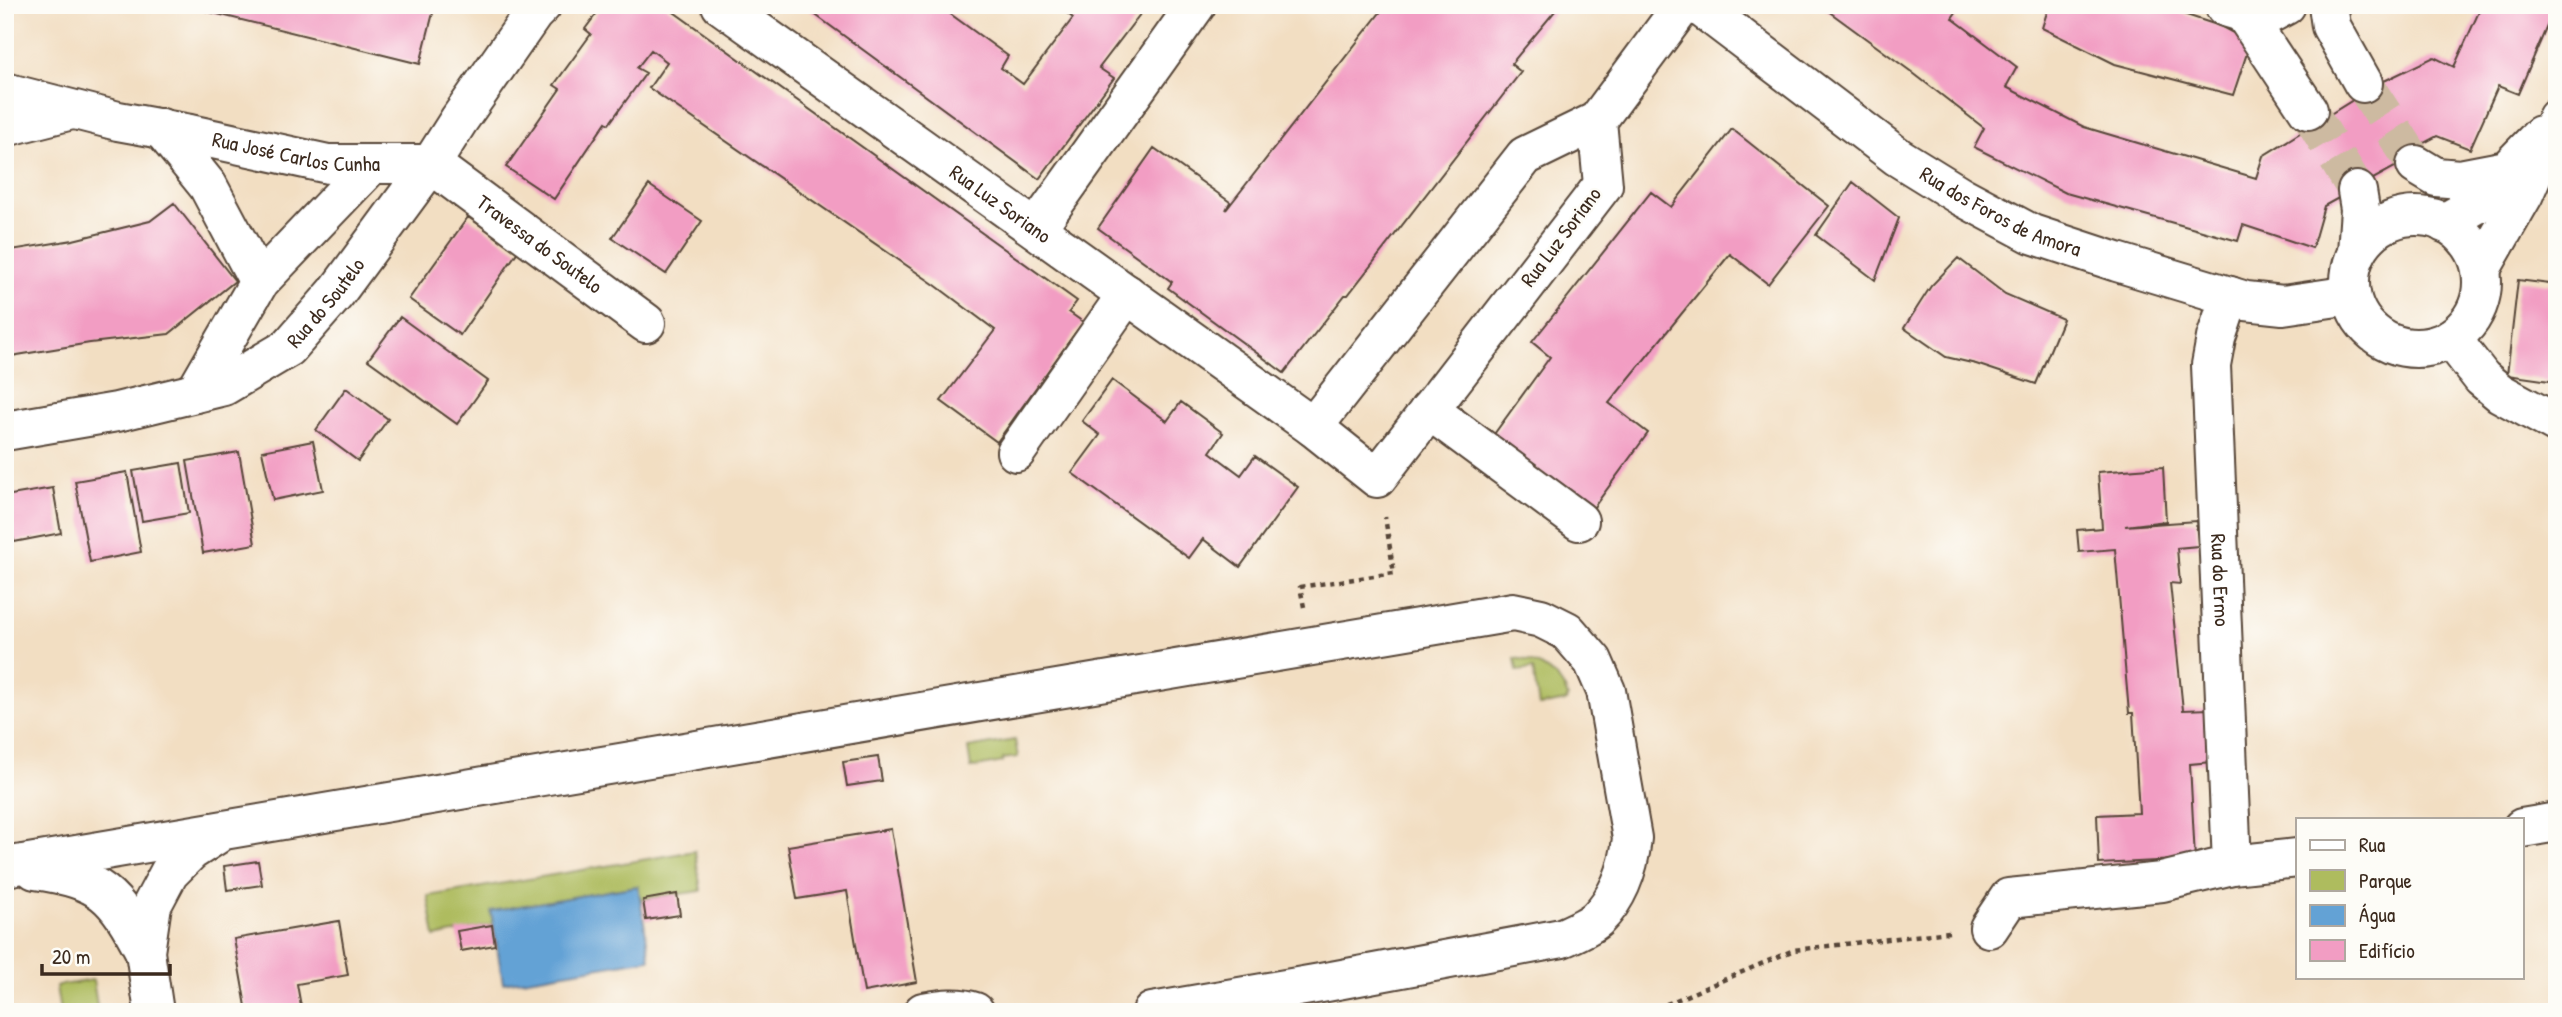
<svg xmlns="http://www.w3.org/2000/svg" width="2562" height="1017" font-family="'Patrick Hand',sans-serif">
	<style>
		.green { fill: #aebc5e; stroke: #74733e; stroke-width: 2 }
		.water { fill: #63a2d5; stroke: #4f667a; stroke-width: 2 }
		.building { fill: #f29dc3 }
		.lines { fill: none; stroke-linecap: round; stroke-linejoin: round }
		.minor-tunnel { stroke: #cdbaa1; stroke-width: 38; stroke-dasharray: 38 19; stroke-linecap: butt }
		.minor-casing { stroke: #564537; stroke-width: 42 }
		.major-casing { stroke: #564537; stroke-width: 42 }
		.path { stroke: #564537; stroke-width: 4.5; stroke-dasharray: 5 5; stroke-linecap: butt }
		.minor { stroke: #fff; stroke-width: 38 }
		.major { stroke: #fff; stroke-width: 38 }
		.labels { text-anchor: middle; stroke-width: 5; stroke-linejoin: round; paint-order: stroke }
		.street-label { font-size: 21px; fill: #3b2a1e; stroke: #fdfcf7 }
	</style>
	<rect width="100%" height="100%" fill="#fdfcf7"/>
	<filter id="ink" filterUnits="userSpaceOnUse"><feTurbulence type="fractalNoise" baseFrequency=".0143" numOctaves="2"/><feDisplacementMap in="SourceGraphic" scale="14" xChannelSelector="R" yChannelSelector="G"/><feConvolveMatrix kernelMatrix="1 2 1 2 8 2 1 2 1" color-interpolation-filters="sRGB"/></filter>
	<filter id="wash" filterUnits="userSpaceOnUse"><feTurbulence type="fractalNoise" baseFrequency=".00686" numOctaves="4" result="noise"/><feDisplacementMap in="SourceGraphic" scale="28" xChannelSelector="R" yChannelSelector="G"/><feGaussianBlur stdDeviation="1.57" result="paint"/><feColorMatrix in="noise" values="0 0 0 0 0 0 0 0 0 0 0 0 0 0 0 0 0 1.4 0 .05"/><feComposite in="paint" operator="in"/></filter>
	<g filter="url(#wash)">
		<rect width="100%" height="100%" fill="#f2dec2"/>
		<path class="green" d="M1515,658C1538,661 1561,675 1568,697L1566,701L1539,706L1533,669L1517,671Z
			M1015,740L1018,757L1003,759V762L971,768L968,748Z
			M695,851L701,891L643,899L641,902L638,886L491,911L493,927L491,925L435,937L428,896Z
			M93,980L98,1012H60L56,986Z"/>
		<path class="water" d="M638,886L650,959L503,983L491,911Z"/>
		<g id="blocks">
			<path class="building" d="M181,5H435L420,64Z
				M603,5H664L1077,301L1069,312L1083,322L997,442L941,401L995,330L935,285L649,88L667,62L651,50L637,68L646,73L609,124L606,122L554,199L506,167L560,89L554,85L591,34L585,29Z
				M802,5H938L1008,56L1001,68L1023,84L1073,18L1057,5H1147L1099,68L1114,78L1039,179Z
				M1386,5H1560L1511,64L1521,72L1348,295H1345L1284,373L1168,288L1172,282L1098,228L1154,148L1230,202L1226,210Z
				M1820,5H1961L1952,18L2017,67L2006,87L2084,127L2256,178L2263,156L2382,82L2434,57L2454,67L2482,5H2556L2518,94L2498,86L2470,149L2437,136L2420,145L2424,151L2324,206L2312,248L2243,225L2238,241L2066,193L1974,147L1984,128L1913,73Z
				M2043,5H2156L2220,26L2239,36L2247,53L2233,95L2115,64L2042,28L2048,9Z
				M1732,129L1829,206L1768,284L1730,254L1609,403L1648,433L1591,511L1492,437L1550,357L1532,342L1651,192L1671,207Z
				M1853,182L1899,218L1875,280L1816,235Z
				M649,185L702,221L666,274L612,238Z
				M174,203L235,281L169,334L90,343L5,357V251L73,240L150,221Z
				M468,217L518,251L460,335L409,299Z
				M1958,258L2005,294L2063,319L2036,384L1976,364L1946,357L1904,328L1931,286Z
				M2518,280L2557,285V382L2507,375Z
				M400,317L488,381L457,424L368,360Z
				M1112,380L1167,421L1181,402L1223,433L1210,452L1241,475L1255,456L1298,487L1240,567L1203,539L1189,558L1072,473L1100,435L1082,421Z
				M346,388L388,419L358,461L316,430Z
				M313,441L323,490L273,500L262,451Z
				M239,452L255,544L203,553L187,461Z
				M181,463L189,513L142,521L133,471Z
				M2163,467L2166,521L2125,526L2196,521L2198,546L2177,548L2180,584L2170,583L2183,710L2210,709L2212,762L2190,764L2195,859L2099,864L2097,815L2139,813L2133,713H2129L2115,549L2079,552L2077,530L2102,528L2098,472Z
				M127,472L141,552L90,562L75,481Z
				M53,488L61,533L14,542L5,496Z
				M878,757L882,781L847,786L843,762Z
				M891,829L917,982L864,992L847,891L797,899L788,846Z
				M258,861L262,885L227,890L224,866Z
				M677,894L680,915L646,920L643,900Z
				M339,921L348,975L297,984L302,1012H247L234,939Z
				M492,925L495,945L461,951L457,931Z"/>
		</g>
	</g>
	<g filter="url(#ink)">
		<use href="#blocks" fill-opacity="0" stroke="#564537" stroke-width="2"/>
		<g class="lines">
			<path class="minor-tunnel" d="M2363,83L2416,165
				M2308,110L2357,191"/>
			<g class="minor-casing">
				<g id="minor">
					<path id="s1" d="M721,5L1313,427"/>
					<path d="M2328,5L2331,26L2363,83"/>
					<path d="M2225,7L2262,18L2286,5"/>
					<path d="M2243,12L2308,110"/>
					<path id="s2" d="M5,92L118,121L190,134L328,164H431L646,323"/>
					<path d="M1597,121L1603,185L1377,478L1313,427L1525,156L1597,121L1683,5"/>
					<path d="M5,127L72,110"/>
					<path d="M161,128L208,186L259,282"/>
					<path d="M2416,165L2436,177L2460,179L2507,170L2541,135"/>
					<path d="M2357,191L2360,209L2357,252"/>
					<path d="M2444,223L2479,203L2507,170"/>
					<path d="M1036,229L1196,5"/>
					<path d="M2481,269L2524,194L2557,118"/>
					<path id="s3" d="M2230,296L2216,338L2211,365L2232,865"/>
					<path d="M195,393L259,282L371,165"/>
					<path d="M1429,410L1579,521"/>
					<path id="s4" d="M5,431L117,412L224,386L288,348L336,293L431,164L459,120L533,14L542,5"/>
					<path d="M1016,452L1127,294"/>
					<path d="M2522,828L2557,822"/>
					<path d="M5,867L1513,612L1541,618L1567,631L1593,661L1606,691L1632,838C1629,868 1619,897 1597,919C1588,927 1573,933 1562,938L1321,983L1152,1012"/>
					<path d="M35,870C102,880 114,893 145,952"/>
					<path d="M1989,928L2009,898L2162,882L2232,865L2298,858"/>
					<path d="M154,1012L145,952L152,905L169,873L191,851L216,835"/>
					<path d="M923,1012C941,1009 957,1006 975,1012"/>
				</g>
			</g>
			<g class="major-casing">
				<g id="major">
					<path id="s5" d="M1698,5L1898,157L1961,196L2032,234L2117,262L2246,301L2283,305L2351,295"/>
					<circle cx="2416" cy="282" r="66"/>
					<path d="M2451,338L2482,378L2500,393L2557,424"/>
				</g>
			</g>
			<path class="path" d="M1304,607L1300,587L1394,573L1385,517
				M1648,1012L1794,950L1949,932"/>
			<use href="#minor" class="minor"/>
			<use href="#major" class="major"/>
		</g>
	</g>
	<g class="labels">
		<g class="street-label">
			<text dy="7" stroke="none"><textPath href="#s2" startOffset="298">Rua José Carlos Cunha</textPath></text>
			<text dy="7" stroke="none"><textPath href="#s1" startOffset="343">Rua Luz Soriano</textPath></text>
			<text dy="7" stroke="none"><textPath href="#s5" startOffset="368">Rua dos Foros de Amora</textPath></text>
			<text transform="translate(1561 237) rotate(-53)" y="7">Rua Luz Soriano</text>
			<text dy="7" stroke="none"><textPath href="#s2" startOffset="569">Travessa do Soutelo</textPath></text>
			<text dy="7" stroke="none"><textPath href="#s4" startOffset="357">Rua do Soutelo</textPath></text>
			<text dy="7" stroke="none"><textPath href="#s3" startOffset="287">Rua do Ermo</textPath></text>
		</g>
	</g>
	<rect width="2562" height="1017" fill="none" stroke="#fdfcf7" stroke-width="28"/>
	<rect x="2296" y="818" width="228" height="161" fill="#fdfcf7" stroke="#afa8a0" stroke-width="2"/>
	<rect x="2310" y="840" width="35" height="10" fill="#ffffff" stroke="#afa8a0" stroke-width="2"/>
	<text x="2359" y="852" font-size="21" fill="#3b2a1e">Rua</text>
	<rect x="2310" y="870" width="35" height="21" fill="#aebc5e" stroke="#afa8a0" stroke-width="2"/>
	<text x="2359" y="888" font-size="21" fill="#3b2a1e">Parque</text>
	<rect x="2310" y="905" width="35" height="21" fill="#63a2d5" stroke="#afa8a0" stroke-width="2"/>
	<text x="2359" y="922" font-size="21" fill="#3b2a1e">Água</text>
	<rect x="2310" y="940" width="35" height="21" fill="#f29dc3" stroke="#afa8a0" stroke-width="2"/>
	<text x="2359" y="958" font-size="21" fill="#3b2a1e">Edifício</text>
	<path d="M42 964v10h128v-10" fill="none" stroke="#3b2a1e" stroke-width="3.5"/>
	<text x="52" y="964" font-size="21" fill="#3b2a1e" stroke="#fdfcf7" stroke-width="5" paint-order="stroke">20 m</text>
</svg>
